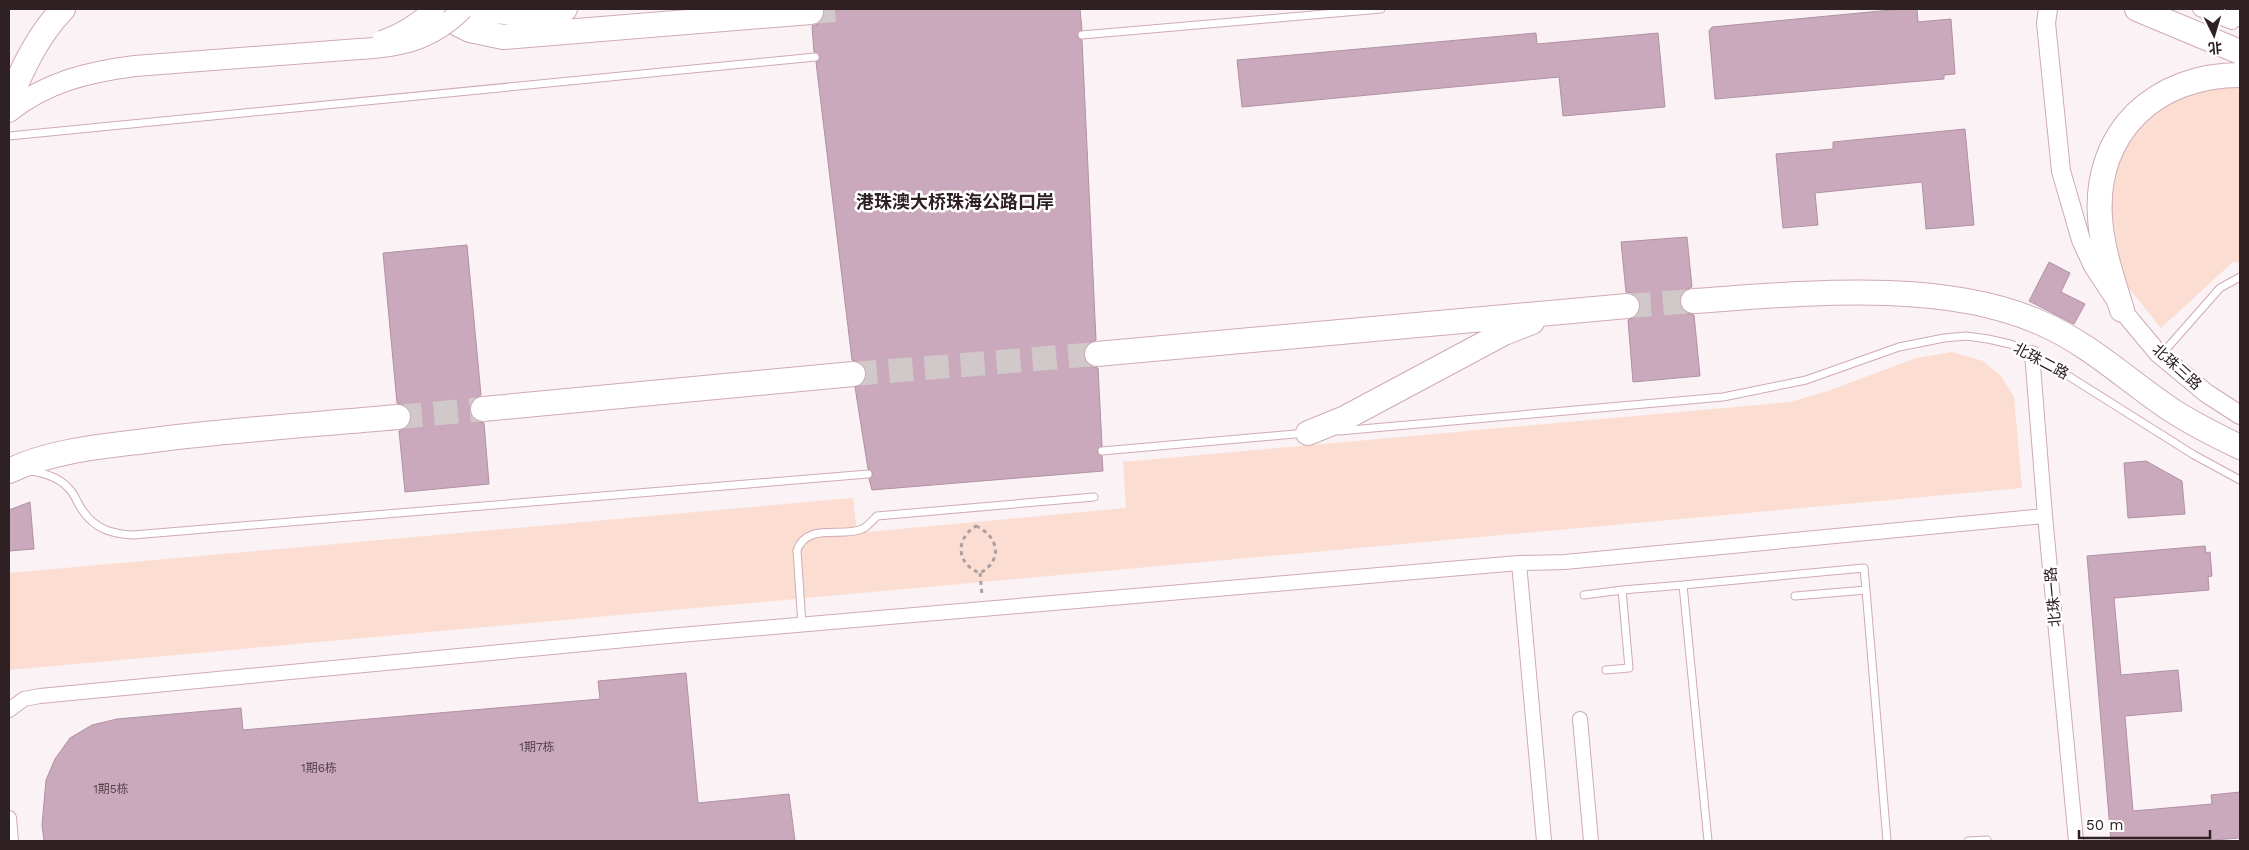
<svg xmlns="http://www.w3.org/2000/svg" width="2249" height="850" font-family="'Work Sans','Noto Sans SC',sans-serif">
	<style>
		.green { fill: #fbddd2 }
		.building { fill: #caa9bc; stroke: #b191a4 }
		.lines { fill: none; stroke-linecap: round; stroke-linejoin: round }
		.trunk-tunnel { stroke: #d1c8ca; stroke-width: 24; stroke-dasharray: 24 12; stroke-linecap: butt }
		.service-casing { stroke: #d0aab4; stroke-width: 9 }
		.minor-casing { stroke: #d0aab4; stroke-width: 16 }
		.tertiary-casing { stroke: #d0aab4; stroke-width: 20 }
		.secondary-casing { stroke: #d0aab4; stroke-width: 22 }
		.trunk-casing { stroke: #d0aab4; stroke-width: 26 }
		.path { stroke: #aba0a3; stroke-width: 3; stroke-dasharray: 4 4; stroke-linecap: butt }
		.service { stroke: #fff; stroke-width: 7 }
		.minor { stroke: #fff; stroke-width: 14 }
		.tertiary { stroke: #fff; stroke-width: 18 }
		.secondary { stroke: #fff; stroke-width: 20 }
		.trunk { stroke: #fff; stroke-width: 24 }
		.secondary-bridge-casing { stroke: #d0aab4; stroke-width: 22; stroke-linecap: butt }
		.secondary-bridge { stroke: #fff; stroke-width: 20 }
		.labels { text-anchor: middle; stroke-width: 5; stroke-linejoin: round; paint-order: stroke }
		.number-label { font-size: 12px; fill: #56424a }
		.street-label { font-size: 15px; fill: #2f2024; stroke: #fff }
		.quarter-label { font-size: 18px; font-weight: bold; fill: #2f2024; stroke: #fff }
	</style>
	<rect width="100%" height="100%" fill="#faf2f4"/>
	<path class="green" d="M2240,84V263L2233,262L2161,328L2124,282L2109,200L2117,154L2135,126L2186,92Z
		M1952,352L1983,361L2001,376L2014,397L2022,488L9,670V573L853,498L857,533L1126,508L1123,462L1790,402L1828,391L1916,358Z"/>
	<path class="building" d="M824,9H1080L1082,30L1077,35L1078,38L1082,40L1096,340L1089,343L1084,349L1083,355L1086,362L1092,367L1098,368L1102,446L1097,451L1098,454L1102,456L1103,471L872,490L869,479L873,473L868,469L855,387L865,380L867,372L864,366L859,362L852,360L816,62L820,60V56L814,52L812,26L818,24L823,18Z
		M1902,9H1917L1918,22L1951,19L1955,74L1944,75V79L1715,99L1709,31L1712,27Z
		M1536,33L1537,44L1658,33L1665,107L1563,116L1559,77L1242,107L1237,60Z
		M1965,129L1974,225L1926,229L1922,182L1815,193L1818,225L1783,228L1776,154L1833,149V142Z
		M1687,237L1692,287L1685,290L1681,295L1679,302L1682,309L1687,313L1694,315L1700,376L1633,382L1628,320L1635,317L1640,311L1641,305L1638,298L1632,293L1626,292L1621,242Z
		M467,245L481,395L475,398L470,404L469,410L472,417L478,422L484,423L489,484L405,492L399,431L405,428L410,423L412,415L409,410L404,405L397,403L383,253Z
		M2049,262L2070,273L2061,292L2085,304L2074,324L2029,301Z
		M2146,461L2182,481L2185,514L2128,518L2124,463Z
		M30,502L34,549L9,551V510Z
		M2205,546L2206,553L2210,552L2212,576L2208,577L2209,590L2114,598L2121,675L2178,670L2182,711L2125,716L2133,811L2212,804L2211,795L2240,792V838L2198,841H2111L2087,556Z
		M686,673L698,803L789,794L795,841H44L42,825L46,780L55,759L70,738L92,725L117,719L241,708L243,730L600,699L598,681Z"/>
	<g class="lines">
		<path class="trunk-tunnel" d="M811,12L845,9
			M1627,306L1693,301
			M853,374L1097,354
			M398,417L483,409"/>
		<g class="service-casing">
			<path id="service" d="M1082,35L1381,9
				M9,136L815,57
				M2161,355L2220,288L2240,277
				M1339,431L1723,397L1806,380L1899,347L1944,338L1966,336L1988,339L2010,344L2032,353L2194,455L2240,480
				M1102,451L1306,433
				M30,471C45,473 62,479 71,491C76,497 78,505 83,511C95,529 112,534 133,535L868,474
				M1584,595L1622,590
				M1795,596L1866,590L1887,841
				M802,625L797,550C808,522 842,538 862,529C867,527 873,520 877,516L1094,497
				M1606,670L1629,668L1622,590L1683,585
				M1708,841L1683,585L1864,568L1866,590
				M1968,841L1987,840V841"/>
		</g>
		<g class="minor-casing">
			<path id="minor" d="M2200,9L2232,22
				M2032,353L2045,516L2076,841
				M1519,563L1544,841
				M9,710L24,699L40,696L668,636L1519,563L1565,562L2045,516
				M1580,719L1591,841
				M9,818L11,841"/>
		</g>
		<g class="tertiary-casing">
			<path id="tertiary" d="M2048,9L2046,23L2061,171L2081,240L2093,266L2122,310L2158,353L2206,393L2240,415"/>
		</g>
		<g class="secondary-casing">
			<path id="secondary" d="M2223,9L2240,16
				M9,112C46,82 88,72 135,66L359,49"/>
		</g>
		<g class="trunk-casing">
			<path id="trunk" d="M479,9L512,13L565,9
				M2137,9L2240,52
				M432,11L470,30L503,37L811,12
				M9,101C23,67 38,35 63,9
				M1693,301C1800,294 1941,278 2041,323C2090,344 2129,382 2173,411C2195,425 2217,436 2240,447
				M2122,310C2113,281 2102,249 2100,218C2094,131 2156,75 2240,75
				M1097,354L1627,306
				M483,409L853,374
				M1308,433L1345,418L1504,333L1532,322
				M9,471C48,452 95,447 138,442C224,430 311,425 398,417"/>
		</g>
		<path class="path" d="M976,526C998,536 1004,560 980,573C956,564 955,539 976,526Z
			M980,573L982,595"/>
		<use href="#service" class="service"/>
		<use href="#minor" class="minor"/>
		<use href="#tertiary" class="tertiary"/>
		<use href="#secondary" class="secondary"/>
		<use href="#trunk" class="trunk"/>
		<g class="secondary-bridge-casing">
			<path id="secondary-bridge" d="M382,41C402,34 419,23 434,9
				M359,49C401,47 432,40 463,9"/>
		</g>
		<use href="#secondary-bridge" class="secondary-bridge"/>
	</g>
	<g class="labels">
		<g class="number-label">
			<text x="537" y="751">1期7栋</text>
			<text x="319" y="772">1期6栋</text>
			<text x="111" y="793">1期5栋</text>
		</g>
		<g class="street-label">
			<text transform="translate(2041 361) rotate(28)" y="5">北珠二路</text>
			<text transform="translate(2177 367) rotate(42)" y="5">北珠三路</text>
			<text transform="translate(2053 597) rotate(-95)" y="5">北珠一路</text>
		</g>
		<g class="quarter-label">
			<text x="955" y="208">港珠澳大桥珠海公路口岸</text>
		</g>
	</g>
	<rect width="2249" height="850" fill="none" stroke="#2f2024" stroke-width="20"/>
	<g transform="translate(2214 35) rotate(175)" stroke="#ffffff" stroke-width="4" paint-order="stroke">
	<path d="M0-4L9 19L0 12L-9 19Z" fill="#2f2024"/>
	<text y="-8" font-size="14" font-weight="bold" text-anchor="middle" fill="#2f2024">北</text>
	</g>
	<path d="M2079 830v8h131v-8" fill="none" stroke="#2f2024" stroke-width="2.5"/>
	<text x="2086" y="830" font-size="15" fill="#2f2024" stroke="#ffffff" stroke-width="4" paint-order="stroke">50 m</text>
</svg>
